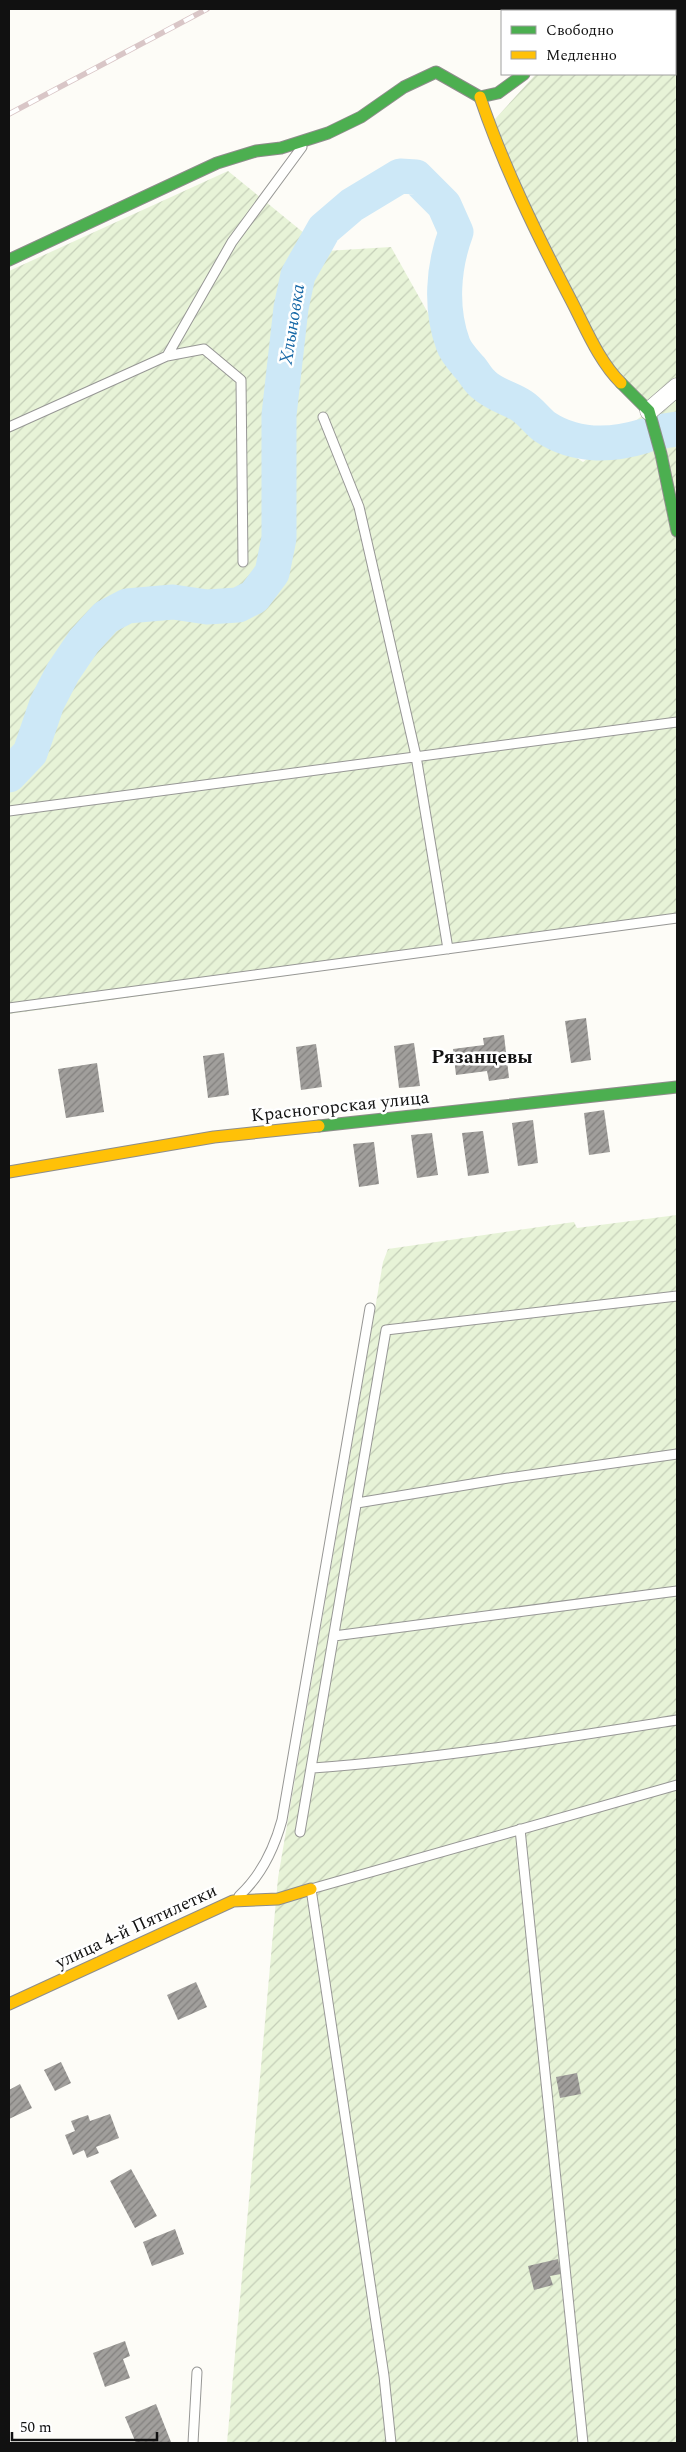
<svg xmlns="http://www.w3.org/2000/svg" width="686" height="2452" font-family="Spectral,serif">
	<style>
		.garden { fill: url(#garden-furrows) }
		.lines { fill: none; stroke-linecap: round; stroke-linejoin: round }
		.river { stroke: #cde8f7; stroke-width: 35 }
		.building { fill: url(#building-hatch) }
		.lane-casing { stroke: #979795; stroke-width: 11 }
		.street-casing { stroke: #979795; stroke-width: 19 }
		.fast-casing { stroke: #8e8d8b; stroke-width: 13 }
		.slow-casing { stroke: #8e8d8b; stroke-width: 13 }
		.lane { stroke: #fffffe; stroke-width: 9 }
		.street { stroke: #fffffe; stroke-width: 18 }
		.fast { stroke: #4caf50; stroke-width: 11 }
		.slow { stroke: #ffc107; stroke-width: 11 }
		.rail-casing { stroke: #d9c6c7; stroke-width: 5.5 }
		.rail { stroke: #fff; stroke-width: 4; stroke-dasharray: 11; stroke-linecap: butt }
		.labels { text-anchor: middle; stroke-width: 5; stroke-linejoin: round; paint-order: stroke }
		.street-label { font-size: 18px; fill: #111; stroke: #fff }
		.water-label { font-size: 19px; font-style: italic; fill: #1768a6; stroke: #fff }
		.neighbourhood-label { font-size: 19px; font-weight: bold; fill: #111; stroke: #fff }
	</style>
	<defs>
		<pattern id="garden-furrows" width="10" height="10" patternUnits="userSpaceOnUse" patternTransform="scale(1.25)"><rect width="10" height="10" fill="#e7f3d7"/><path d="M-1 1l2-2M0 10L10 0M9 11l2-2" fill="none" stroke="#c5cfb8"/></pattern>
		<pattern id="building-hatch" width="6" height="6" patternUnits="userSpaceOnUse" patternTransform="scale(1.25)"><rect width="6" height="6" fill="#a19f9c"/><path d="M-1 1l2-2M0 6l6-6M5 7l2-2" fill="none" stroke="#82807e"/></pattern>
	</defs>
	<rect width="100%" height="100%" fill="#fdfcf7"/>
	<path class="garden" d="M613,9H677V922L9,1014V271L228,171L326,251L391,247L446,345L509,413L583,462L648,411L611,367L487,128L536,74H675V11H604Z
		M677,1215V2443H227L278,1878L383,1262L388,1249L574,1222L577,1228Z"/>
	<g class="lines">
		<path class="river" d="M664,431L677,429
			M9,775L30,753L47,703L63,672L84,641L106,617L127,606L173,602L207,607L238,605L254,597L272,573L279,538V415L291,308L298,275L324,229L352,205L400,176L416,177L444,205L456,232C443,267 440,309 453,344C456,353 465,362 471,369C475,374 478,380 483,384C494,395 510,398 522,406C531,412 537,421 545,427C575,447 611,446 644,436"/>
	</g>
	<path class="building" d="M586,1018L591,1060L571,1063L565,1021Z
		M504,1035L509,1078L489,1081L487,1071L456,1075L453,1049L484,1045L483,1038Z
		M414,1043L420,1086L399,1088L394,1046Z
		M316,1044L322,1087L301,1090L296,1047Z
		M224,1053L229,1095L208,1098L203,1056Z
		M97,1063L104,1112L66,1118L58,1069Z
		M604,1110L610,1152L589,1155L584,1113Z
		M533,1120L538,1163L518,1166L512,1123Z
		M483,1131L489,1173L468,1176L462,1133Z
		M432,1133L438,1175L417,1178L411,1135Z
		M374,1142L379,1184L359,1187L353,1144Z
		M196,1982L207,2007L178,2020L167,1995Z
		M61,2062L71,2083L55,2091L44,2070Z
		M577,2073L581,2094L560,2098L556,2077Z
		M20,2084L32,2108L9,2119V2090Z
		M110,2114L119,2138L96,2147L99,2153L87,2158L84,2150L73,2155L65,2135L75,2131L71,2121L88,2115L90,2121Z
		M131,2169L157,2216L135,2228L110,2181Z
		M175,2229L184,2254L152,2266L143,2242Z
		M558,2259L561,2274L550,2276L553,2285L534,2290L528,2266Z
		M125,2341L130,2356L123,2359L130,2378L105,2387L93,2353Z
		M156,2404L171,2442L136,2443L125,2417Z"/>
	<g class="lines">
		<g class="lane-casing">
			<path id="lane" d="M167,356L204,349L241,380L243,562
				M323,417L359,507L416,756L448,949
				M9,427L167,356L232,242L302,147
				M9,811L677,722
				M9,1008L677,918
				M357,1503L508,1478L677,1454
				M334,1636L677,1591
				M313,1768C435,1759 557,1739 677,1720
				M520,1829L583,2443
				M300,1832L386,1330L677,1296
				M239,1896C262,1875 274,1849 282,1820L370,1308
				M193,2443L197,2372
				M391,2443L384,2376L311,1889L677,1785"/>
		</g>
		<g class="street-casing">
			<path id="street" d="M582,11L585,9
				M649,411L677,387"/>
		</g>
		<g class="fast-casing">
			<path id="fast" d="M9,260L217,163L256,151L281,148L328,133L361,117L404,87L436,72L480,97L498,93L524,74
				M621,383L649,411L661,454L677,531
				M319,1126L677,1087"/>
		</g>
		<g class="slow-casing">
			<path id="slow" d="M480,97C504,168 537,235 572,302C586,329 599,361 621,383
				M9,1172L214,1137L319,1126
				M9,2004L233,1901L278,1899L311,1889"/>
		</g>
		<use href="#lane" class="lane"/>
		<use href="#street" class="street"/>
		<use href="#fast" class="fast"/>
		<use href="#slow" class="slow"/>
		<g class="rail-casing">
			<path id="rail" d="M9,114L207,9"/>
		</g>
		<use href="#rail" class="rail"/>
	</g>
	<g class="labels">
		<g class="street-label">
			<text transform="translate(340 1106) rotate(-6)" y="6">Красногорская улица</text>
			<text transform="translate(136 1926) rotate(-25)" y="6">улица 4-й Пятилетки</text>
		</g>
		<g class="water-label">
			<text transform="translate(291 324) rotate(-81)" y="7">Хлыновка</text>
		</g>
		<g class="neighbourhood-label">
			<text x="482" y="1063">Рязанцевы</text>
		</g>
	</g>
	<rect width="686" height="2452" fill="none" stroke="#111111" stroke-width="20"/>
	<rect x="501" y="10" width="175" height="65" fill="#ffffff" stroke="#a0a0a0"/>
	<rect x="511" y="26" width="25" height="8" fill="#4caf50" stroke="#a0a0a0"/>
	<text x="546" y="35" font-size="15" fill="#111111">Свободно</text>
	<rect x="511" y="51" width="25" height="8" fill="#ffc107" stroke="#a0a0a0"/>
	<text x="546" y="60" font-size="15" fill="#111111">Медленно</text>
	<path d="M12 2432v8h145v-8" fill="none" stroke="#111111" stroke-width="2.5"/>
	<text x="20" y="2432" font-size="15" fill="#111111" stroke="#ffffff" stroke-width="4" paint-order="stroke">50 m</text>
</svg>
